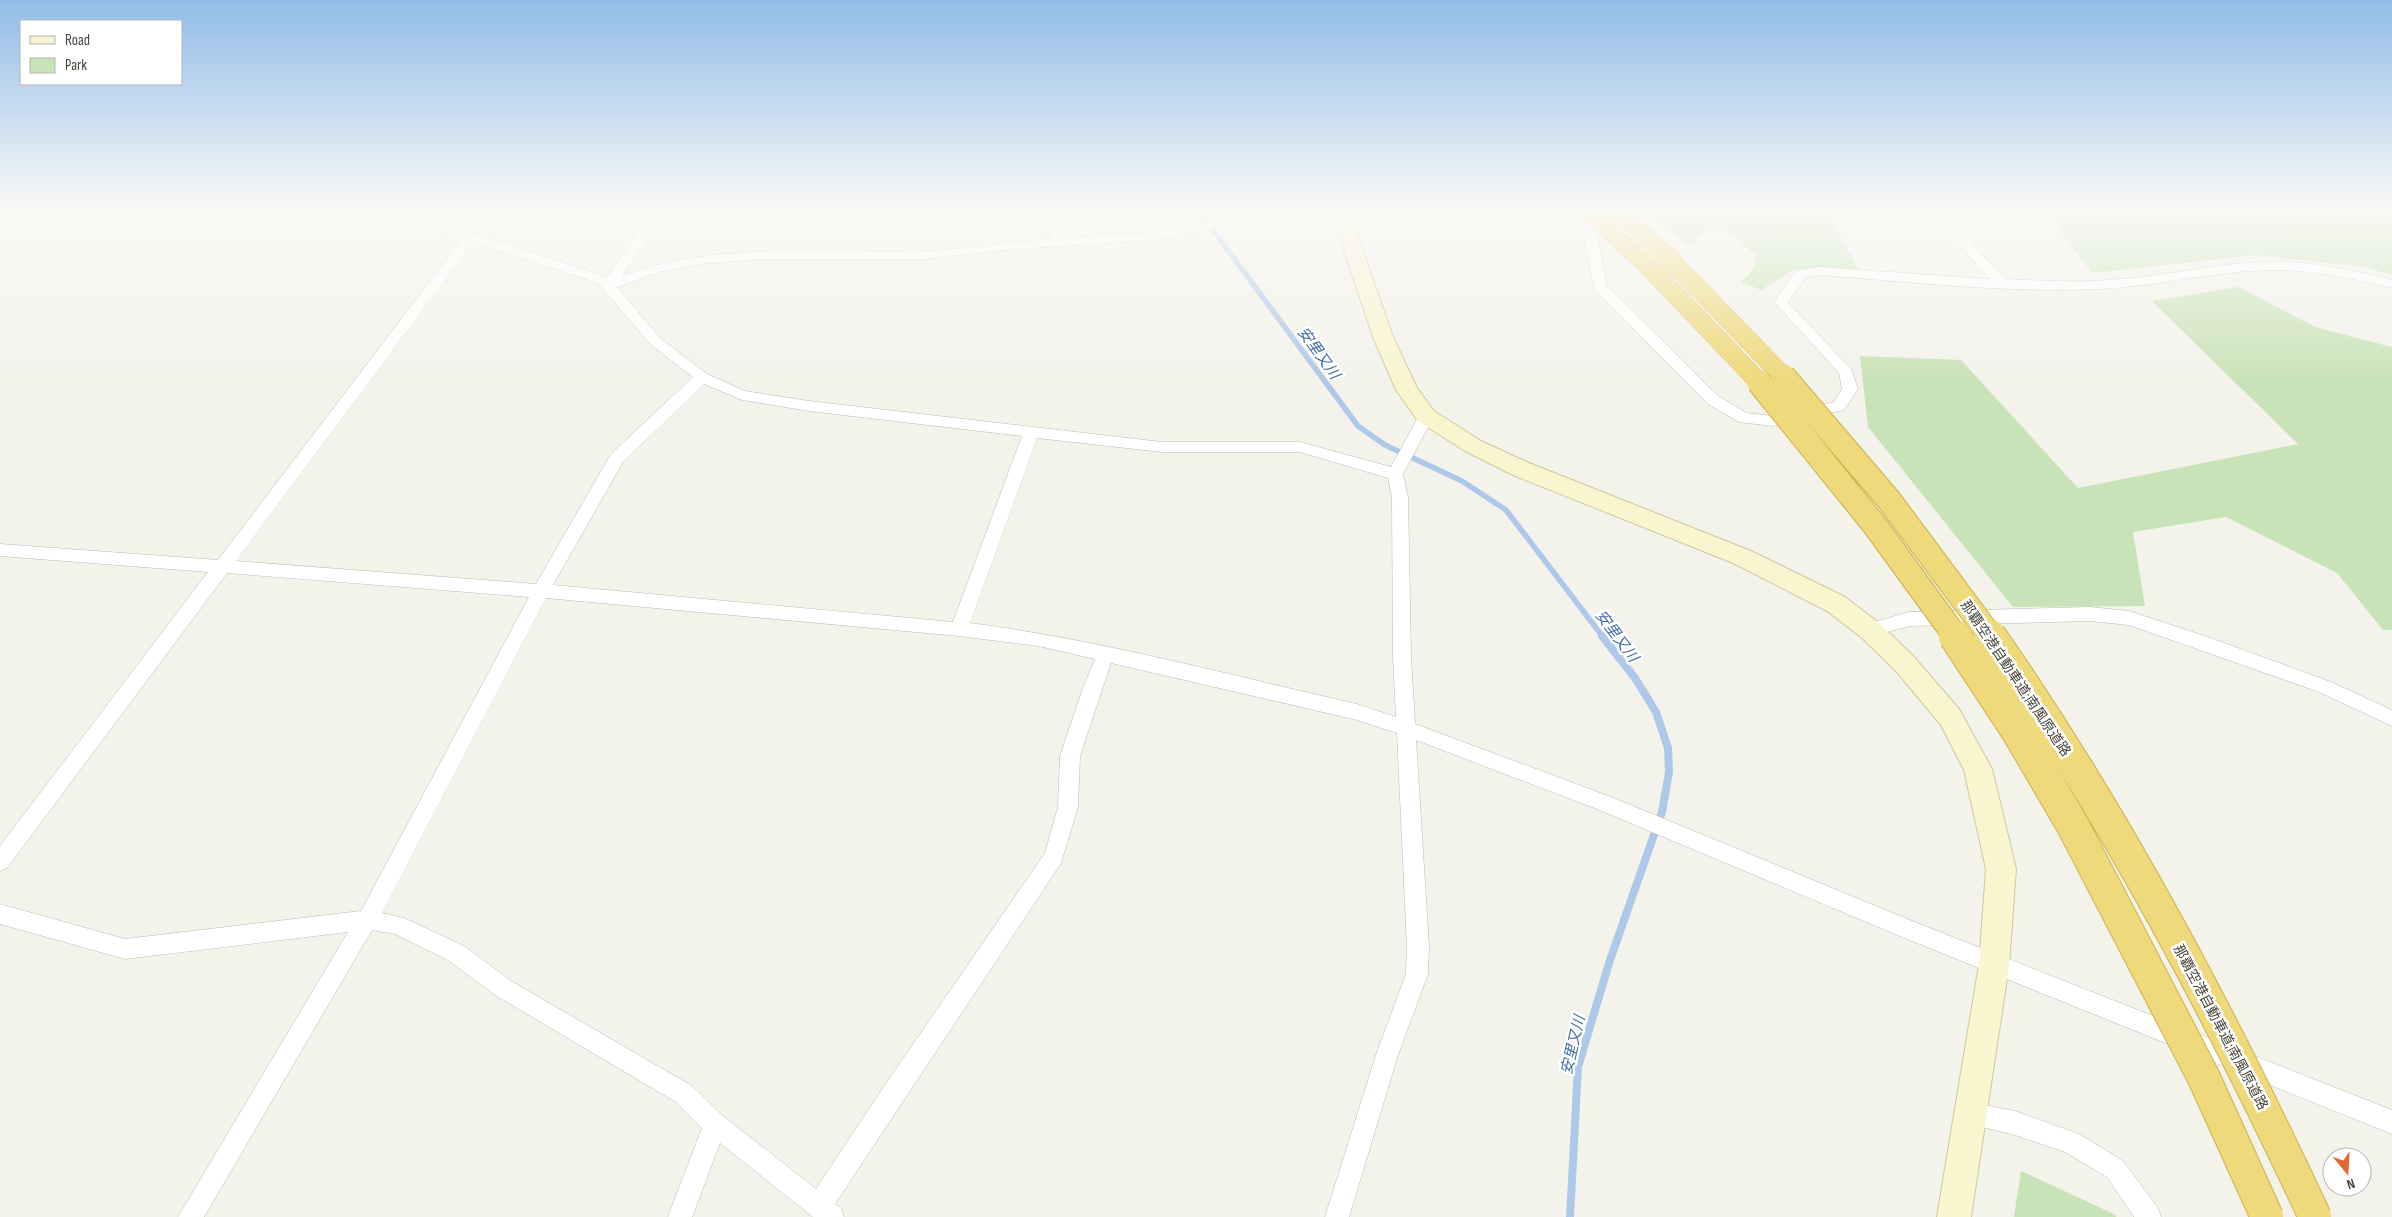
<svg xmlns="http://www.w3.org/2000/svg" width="2392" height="1217" font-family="'Sofia Sans Condensed','Noto Sans JP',sans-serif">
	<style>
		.green { fill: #c9e3b8 }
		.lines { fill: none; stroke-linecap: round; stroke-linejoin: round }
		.stream-far1 { stroke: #aec8e9; stroke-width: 5.5 }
		.stream { stroke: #aec8e9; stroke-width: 8 }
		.street-casing { stroke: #bebbae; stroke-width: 1 }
		.secondary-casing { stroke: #cec89f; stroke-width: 2 }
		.highway-casing { stroke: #ccb14c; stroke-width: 1 }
		.street { fill: #fff; fill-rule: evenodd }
		.secondary { fill: #f9f5cf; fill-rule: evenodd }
		.highway { fill: #eed97b; fill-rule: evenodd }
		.highway-bridge-far1-casing { stroke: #ccb14c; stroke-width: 26; stroke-linecap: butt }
		.highway-bridge-casing { stroke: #ccb14c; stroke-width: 34; stroke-linecap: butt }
		.highway-bridge-far1 { stroke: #eed97b; stroke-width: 24 }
		.highway-bridge { stroke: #eed97b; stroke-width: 32 }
		.labels { text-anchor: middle; stroke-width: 5; stroke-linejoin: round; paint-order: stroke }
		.street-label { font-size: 14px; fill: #474439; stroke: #fff }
		.water-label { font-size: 15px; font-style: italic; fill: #3e6aa7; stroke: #fff }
	</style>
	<rect width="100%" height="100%" fill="#f3f2eb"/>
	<path class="green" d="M1649,211H1828L1826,212L1859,270L1826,267L1793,270L1761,290L1741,282L1754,269L1756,255L1734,236L1719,228L1700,235L1693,245L1685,243Z
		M2011,211H2352L2392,218V275L2366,267L2255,255L2092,273L2047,213Z
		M2239,287L2315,327L2392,347V630H2383L2337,573L2226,517L2133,532L2145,606L2013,607L1868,427L1860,356L1961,360L2078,488L2298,444L2152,301Z
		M2021,1171L2116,1215V1217H2014Z"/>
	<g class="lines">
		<path class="stream-far1" d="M1199,211L1358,426L1385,445L1462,481L1506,510L1603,637"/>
		<path class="stream" d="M1570,1217L1578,1067L1610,960L1662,812L1669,772L1668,748L1656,712L1635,678L1602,636"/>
		<g class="street-casing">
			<path id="street" d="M390,211H407L607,277L643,224L660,211H675L653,230L622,276C720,239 824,256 926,251C969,249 1011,242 1054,239L1035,211H1047L1067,238L1155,232L1263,211H1286L1285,214L1155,240L1006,250L926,259H760L702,264L659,272L617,287L660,338L707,374L745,391L809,401L1162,442H1300L1391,467L1421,412H1431L1434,416L1403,474L1408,497L1411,657L1415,724L1611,797L1922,925L2392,1110V1134L1907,939L1597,809L1416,740L1429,947L1428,974L1398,1055L1349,1217H1325L1376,1055L1406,974L1407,947L1397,733L1357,720L1111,663L1080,756L1078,807L1061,863L835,1204L841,1208L844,1217H813L720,1143L692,1217H668L702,1128L676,1102L495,995L448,960L395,934L372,930L204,1217H178L348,932L125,959L0,924V904L125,939L361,911L529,597L227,573L7,868L0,871V846L208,572L0,556V544L218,560L462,239L391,214ZM473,242L598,283L650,344L693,377L611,454L536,584L236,561ZM704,384L742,400L809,411L1022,436L953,622L553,585L623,462ZM1037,438L1162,452H1300L1388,478L1392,497L1393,657L1396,717L1357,704C1229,675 1100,640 970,623ZM546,598L959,636L1038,646L1095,659L1083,688L1060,756L1058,807L1045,853L887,1082L816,1189L723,1116L692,1086L511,981L464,946L404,918L382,913Z
				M1555,211H1570L1582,219L1598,239L1607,286L1718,396L1747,413L1773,416L1834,402L1842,389L1839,373L1774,302L1796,271L1818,267L1990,279L1927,211H1940L2006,279C2044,281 2083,283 2121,279C2170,275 2218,263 2268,262C2310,261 2351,269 2392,280V288C2351,278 2311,269 2268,270C2211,272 2156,286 2099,289C2005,293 1911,282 1818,275L1806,277L1788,302L1851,369L1858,389L1844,410L1773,426L1739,422L1708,404L1595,290L1584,240L1572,225Z
				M2090,607L2129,611L2205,636L2331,682L2392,710V726L2319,692L2129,625L2090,621L1909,626L1870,637L1864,635L1861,630L1864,625L1909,612Z
				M1970,1102L2015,1111L2079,1134L2123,1161L2158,1208L2161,1217H2134L2107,1177L2065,1152L2015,1135L1962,1122L1958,1114L1962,1106Z"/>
		</g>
		<g class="secondary-casing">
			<path id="secondary" d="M1331,211H1349L1393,337L1417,388L1434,411L1481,441L1529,463L1751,551L1845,597L1879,623L1914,657L1959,709L1992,769L2016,869L2009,965L1971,1217H1937L1979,965L1986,869L1964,770L1941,725L1896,671L1861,637L1827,611L1733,563L1513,475L1465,451L1418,421L1396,390L1373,337Z"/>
		</g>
		<g class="highway-casing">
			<path id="highway" d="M1577,211H1599L1656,261L1767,377L1771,382L1767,387L1759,390L1751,387L1640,271Z
				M1606,211H1628L1670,246L1791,371L1795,376L1791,381L1783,384L1775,381L1654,256Z"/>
		</g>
		<use href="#street" class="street"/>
		<use href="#secondary" class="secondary"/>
		<use href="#highway" class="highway"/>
		<g class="highway-bridge-far1-casing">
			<path id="highway-bridge-far1" d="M1783,376L1889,500L1991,637
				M1759,382L1876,527L1956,637"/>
		</g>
		<g class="highway-bridge-casing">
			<path id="highway-bridge" d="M1955,636L2018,732L2072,824L2204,1078L2267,1217
				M1990,636C2117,818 2221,1016 2315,1217"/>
		</g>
		<use href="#highway-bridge-far1" class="highway-bridge-far1"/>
		<use href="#highway-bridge" class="highway-bridge"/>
	</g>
	<linearGradient id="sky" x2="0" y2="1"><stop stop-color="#91bce8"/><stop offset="0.55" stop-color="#faf9f6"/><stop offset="1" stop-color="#faf9f6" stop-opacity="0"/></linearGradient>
	<rect width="2392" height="381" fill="url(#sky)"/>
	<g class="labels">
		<g class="street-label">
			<text transform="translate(2016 678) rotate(56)" y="5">那覇空港自動車道;南風原道路</text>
			<text transform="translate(2221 1027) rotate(62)" y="5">那覇空港自動車道;南風原道路</text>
		</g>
		<g class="water-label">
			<text transform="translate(1319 353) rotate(54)" y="5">安里又川</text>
			<text transform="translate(1617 636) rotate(53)" y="5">安里又川</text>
			<text transform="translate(1573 1045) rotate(-77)" y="5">安里又川</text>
		</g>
	</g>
	<rect x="20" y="20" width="162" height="65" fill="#ffffff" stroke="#b5b4b0"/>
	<rect x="30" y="36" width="25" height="8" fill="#f9f5cf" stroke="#b5b4b0"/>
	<text x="65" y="45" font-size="15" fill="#474439">Road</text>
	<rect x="30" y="58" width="25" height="15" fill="#c9e3b8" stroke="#b5b4b0"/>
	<text x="65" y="70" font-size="15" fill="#474439">Park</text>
	<g transform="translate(2347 1172) rotate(162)"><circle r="24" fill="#ffffff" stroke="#b5b4b0"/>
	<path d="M0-4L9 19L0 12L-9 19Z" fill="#e26833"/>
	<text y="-8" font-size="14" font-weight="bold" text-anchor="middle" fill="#474439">N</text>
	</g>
</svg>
